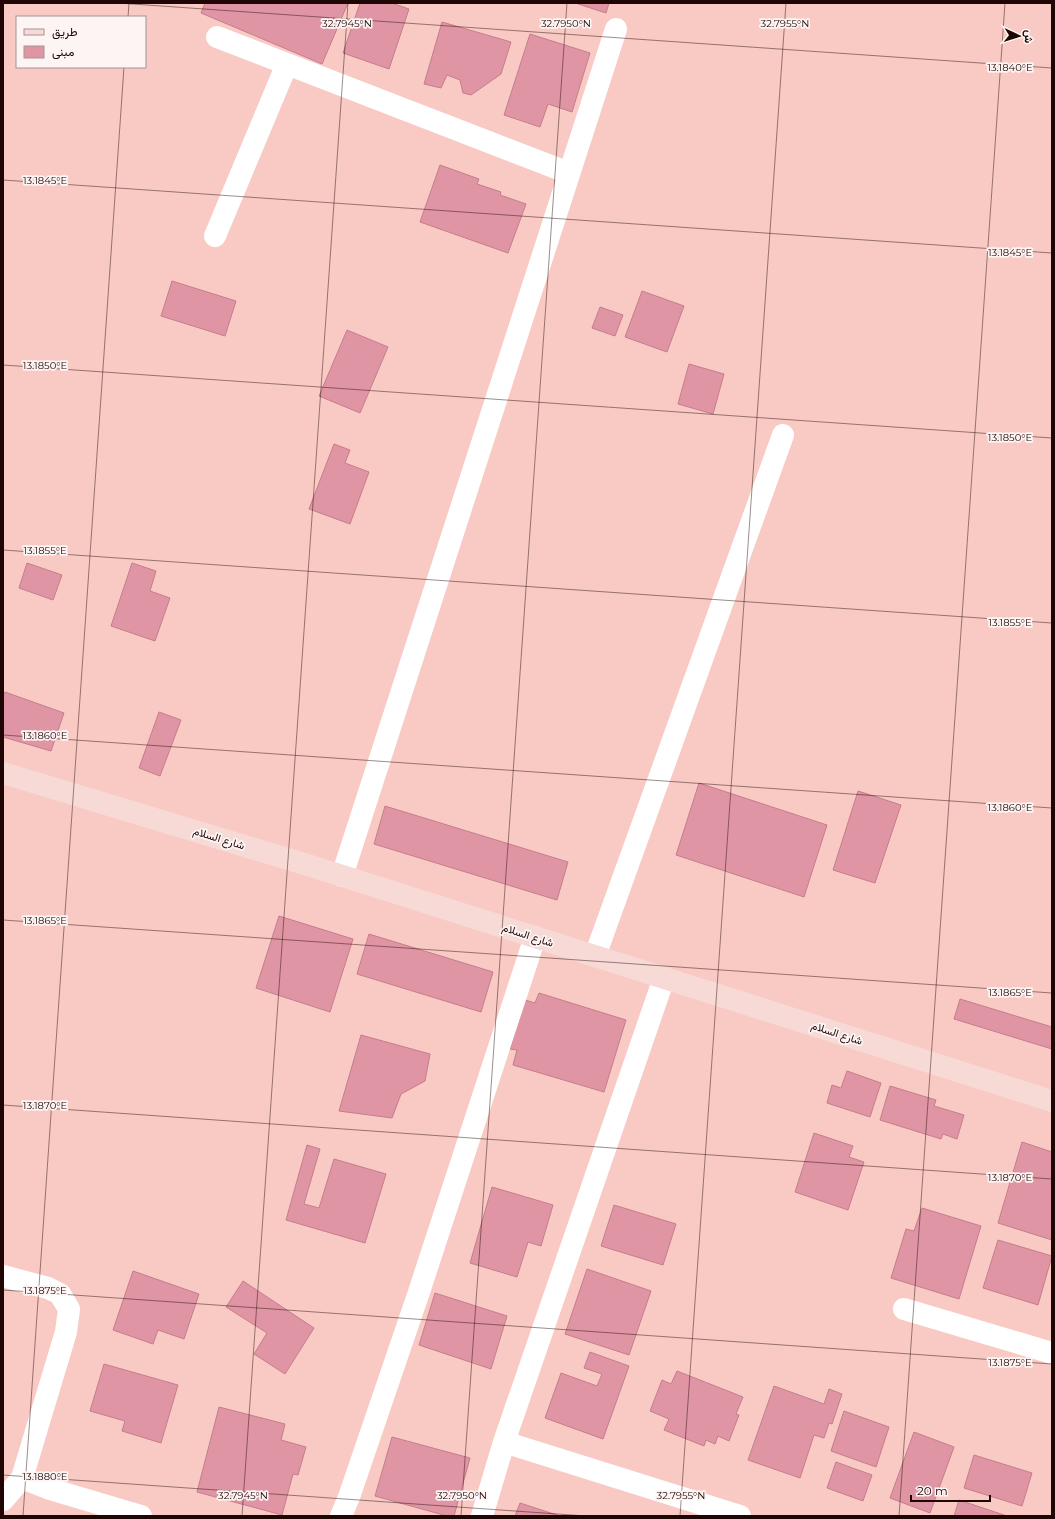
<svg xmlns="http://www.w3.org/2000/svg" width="1055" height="1519" font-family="Montserrat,Vazirmatn,sans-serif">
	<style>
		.building { fill: #e095a4; stroke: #c57d8c }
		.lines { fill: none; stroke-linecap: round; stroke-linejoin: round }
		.street { stroke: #fff; stroke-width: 22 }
		.secondary { stroke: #f7d9d6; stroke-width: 22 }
		.ticks { fill: none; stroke: #1f0605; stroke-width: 1; stroke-opacity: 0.45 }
		.labels { text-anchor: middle; stroke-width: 3.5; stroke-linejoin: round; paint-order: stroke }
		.street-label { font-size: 11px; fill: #1f0605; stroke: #fdf5f4 }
		.ticks-label { font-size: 10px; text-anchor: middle; fill: #1f0605; stroke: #fdf5f4; stroke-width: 3.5; stroke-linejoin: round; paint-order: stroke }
	</style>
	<rect width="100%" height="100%" fill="#f9c9c4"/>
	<path class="building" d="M205,3H348L322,64L201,13Z
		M360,3H392L409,9L389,69L343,53Z
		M575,3H609L606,13Z
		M442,22L511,42L501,74L471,95L463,93L460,80L447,75L441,88L424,84Z
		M530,34L590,53L572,112L548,104L540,127L504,115Z
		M440,165L479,179L477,184L501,192L500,195L526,204L508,253L420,222Z
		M172,281L236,301L225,336L161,316Z
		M642,291L684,306L667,352L625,337Z
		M600,307L623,315L615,336L592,328Z
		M347,330L388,347L360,413L319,396Z
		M689,364L724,374L713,414L678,404Z
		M334,444L350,450L345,463L369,472L350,524L309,509Z
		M27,563L62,575L53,600L19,588Z
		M132,563L156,571L150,591L170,598L155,641L111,626Z
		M5,692L64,713L51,751L3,737V696Z
		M159,712L181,720L160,776L139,768Z
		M699,783L827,825L804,897L676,855Z
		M858,791L901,805L875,883L833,870Z
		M385,806L568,862L557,900L374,844Z
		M279,916L353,939L330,1012L256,988Z
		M369,934L493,972L481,1012L357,974Z
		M539,993L626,1020L604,1092L513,1065L517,1050L510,1049L525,1000L535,1003Z
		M960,999L1052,1027V1049L954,1019Z
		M361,1035L430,1054L425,1081L401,1094L392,1118L339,1111Z
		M847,1071L881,1083L870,1117L827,1103L832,1085L841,1088Z
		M890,1086L936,1100L934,1106L964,1115L957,1139L943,1134L941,1139L880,1120Z
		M814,1133L853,1146L849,1157L864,1162L848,1210L795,1192Z
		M1022,1142L1052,1152V1240L998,1223Z
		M307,1145L320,1149L304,1204L319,1208L334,1159L386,1174L365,1243L286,1220Z
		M492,1187L553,1205L541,1246L528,1242L517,1277L470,1263Z
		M614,1205L676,1224L663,1265L601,1246Z
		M922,1208L981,1226L959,1299L891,1278L906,1229L914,1231Z
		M998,1240L1052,1256L1038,1305L983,1288Z
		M587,1269L651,1291L629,1355L565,1334Z
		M133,1271L199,1294L184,1339L158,1330L153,1344L113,1330Z
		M243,1281L314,1328L285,1374L254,1354L267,1333L226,1307Z
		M435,1293L507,1316L491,1369L419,1345Z
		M590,1352L629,1366L603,1439L545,1418L561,1373L597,1386L602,1374L584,1368Z
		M104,1364L178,1385L161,1443L122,1431L125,1421L90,1411Z
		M677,1371L743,1397L736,1414L739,1415L729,1441L718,1436L715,1444L706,1440L704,1446L664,1430L669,1419L650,1411L662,1380L671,1384Z
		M774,1386L824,1404L829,1389L842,1394L832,1424L829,1423L824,1438L814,1435L800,1478L748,1460Z
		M219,1407L285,1424L281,1440L306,1447L298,1475L293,1474L282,1515L197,1492Z
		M844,1411L889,1427L876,1467L831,1451Z
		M914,1432L954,1447L930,1513L890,1498Z
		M392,1437L470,1458L454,1516H447L375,1496Z
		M974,1455L1032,1473L1022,1506L964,1488Z
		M836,1462L872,1475L863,1501L827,1488Z
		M959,1500L1007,1516H954Z
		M520,1503L560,1516H515Z"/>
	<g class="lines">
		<path class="street" d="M217,37L569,173
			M215,236L287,64
			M342,876L616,29
			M595,956L783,435
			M3,1276L48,1288L60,1294L69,1309L66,1332L22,1478L3,1500
			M904,1309L1052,1353
			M504,1442L740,1516
			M22,1478L50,1489L141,1516
			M341,1516L349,1497L419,1292L535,937
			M482,1516L504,1442L664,978"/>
		<path class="secondary" d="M3,773L311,866L1052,1101"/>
	</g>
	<path class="ticks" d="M118,3L1052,68M128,17L129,3M3,180L1052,253M3,365L1052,438M3,550L1052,623M3,735L1052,808M3,920L1052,993M3,1105L1052,1179M3,1290L1052,1364M3,1475L586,1516M23,1516L124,67M242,1516L348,3M461,1516L567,3M680,1516L786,3M899,1516L1005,3"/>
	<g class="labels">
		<g class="street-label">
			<text transform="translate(219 838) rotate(17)" y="4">شارع السلام</text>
			<text transform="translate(528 935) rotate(18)" y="4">شارع السلام</text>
			<text transform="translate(837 1033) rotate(18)" y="4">شارع السلام</text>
		</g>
	</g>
	<g class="ticks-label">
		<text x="347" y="27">32.7945°N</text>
		<text x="566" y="27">32.7950°N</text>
		<text x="785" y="27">32.7955°N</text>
		<text x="1010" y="71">13.1840°E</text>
		<text x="45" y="184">13.1845°E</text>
		<text x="1010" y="256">13.1845°E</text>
		<text x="45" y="369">13.1850°E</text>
		<text x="1010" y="441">13.1850°E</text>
		<text x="45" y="554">13.1855°E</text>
		<text x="1010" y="626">13.1855°E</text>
		<text x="45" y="739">13.1860°E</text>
		<text x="1010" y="811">13.1860°E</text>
		<text x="45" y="924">13.1865°E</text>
		<text x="1010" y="996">13.1865°E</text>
		<text x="45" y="1109">13.1870°E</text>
		<text x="1010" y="1181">13.1870°E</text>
		<text x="45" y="1294">13.1875°E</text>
		<text x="1010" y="1366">13.1875°E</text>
		<text x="45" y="1480">13.1880°E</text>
		<text x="243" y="1499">32.7945°N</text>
		<text x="462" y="1499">32.7950°N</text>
		<text x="681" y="1499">32.7955°N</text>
	</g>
	<rect width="1055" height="1519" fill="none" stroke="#1f0605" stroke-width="8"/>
	<rect x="16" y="16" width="130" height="52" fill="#fdf5f4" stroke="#a49594"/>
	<rect x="24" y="29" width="20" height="6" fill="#f7d9d6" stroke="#a49594"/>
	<text x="52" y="36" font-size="12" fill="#1f0605">طريق</text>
	<rect x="24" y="46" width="20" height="12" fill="#e095a4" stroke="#a49594"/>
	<text x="52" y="56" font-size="12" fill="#1f0605">مبنى</text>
	<g transform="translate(1019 36) rotate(94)" stroke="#fdf5f4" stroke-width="3" paint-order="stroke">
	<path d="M0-3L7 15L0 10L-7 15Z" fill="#1f0605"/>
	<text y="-6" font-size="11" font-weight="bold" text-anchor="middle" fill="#1f0605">ش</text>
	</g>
	<path d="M911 1495v6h79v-6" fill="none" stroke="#1f0605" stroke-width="2"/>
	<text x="917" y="1495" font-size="12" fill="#1f0605" stroke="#fdf5f4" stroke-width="3" paint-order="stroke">20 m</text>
</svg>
